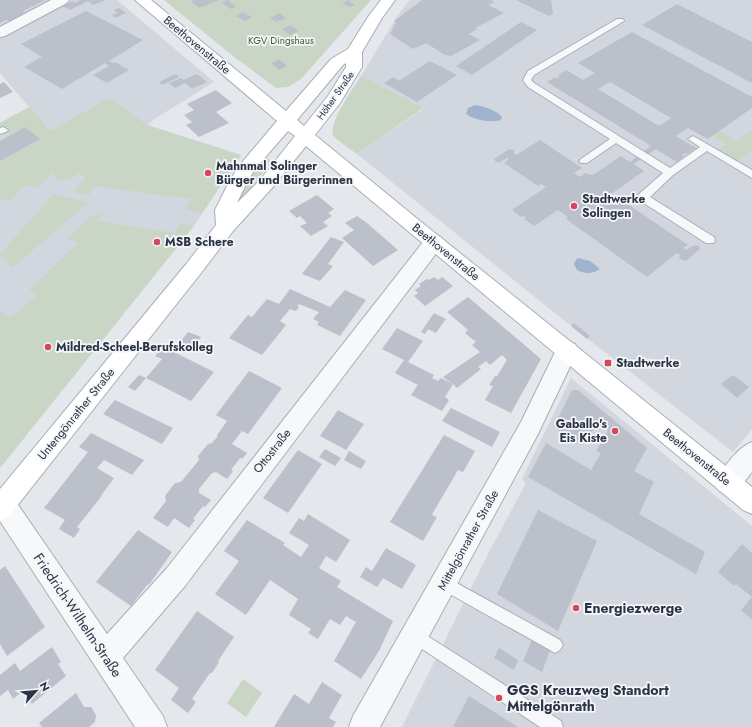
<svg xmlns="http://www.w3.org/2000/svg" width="752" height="727" font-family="Jost,sans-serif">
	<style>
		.built { fill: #d2d6de }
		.green { fill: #c9d6c5 }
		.water { fill: #9fb4cc }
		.building { fill: #bbc0ca; fill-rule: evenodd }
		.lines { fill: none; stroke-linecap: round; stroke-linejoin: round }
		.lane-casing { stroke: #a9aeb7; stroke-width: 2 }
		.street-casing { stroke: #a9aeb7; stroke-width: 2 }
		.secondary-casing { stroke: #a9aeb7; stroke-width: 2 }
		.lane { fill: #f7f8fa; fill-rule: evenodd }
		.street { fill: #f7f8fa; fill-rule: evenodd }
		.secondary { fill: #fff; fill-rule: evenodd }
		.poi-dot { fill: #d1495b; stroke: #f4f6f9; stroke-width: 1.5 }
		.labels { text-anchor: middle; stroke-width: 3.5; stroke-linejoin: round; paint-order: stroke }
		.far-park-label { font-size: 10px; fill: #3f6138; stroke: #f4f6f9 }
		.far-street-label { font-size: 10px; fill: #2b3445; stroke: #f4f6f9 }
		.street-label { font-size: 12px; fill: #2b3445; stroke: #f4f6f9 }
		.poi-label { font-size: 12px; font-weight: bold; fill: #2b3445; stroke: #f4f6f9; text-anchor: start }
		.near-poi-label { font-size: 14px; font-weight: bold; fill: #2b3445; stroke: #f4f6f9; text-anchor: start }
		.near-street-label { font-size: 14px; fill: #2b3445; stroke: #f4f6f9 }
	</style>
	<rect width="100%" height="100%" fill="#e4e7ec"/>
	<path class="built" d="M0,0H117L214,82L156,118L147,125L241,155L194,226L0,468V123L29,107L0,73Z
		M410,0H752V429L733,452L556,314L357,154L423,109L361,76L398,15Z
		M571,378L752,526V727H402L488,554L526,483L522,479Z"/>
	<path class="green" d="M164,0H371L301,79L288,87L276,88L233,56Z
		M361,76L423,108L357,154C352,150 336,140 333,135C328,124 354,87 361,76Z
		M109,98L147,125L241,155L202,213L186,209L190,199L94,186L89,195L74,192L85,177L77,172C72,180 63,182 55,178L53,173L37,188L24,185L9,202L0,199V161L39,140L25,127L10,135L0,127V123L30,107L50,131Z
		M752,130V150L735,162L718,150L726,144L712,136L720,131L736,141Z
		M264,155L271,161L239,205L234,203L252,170Z
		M54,194L88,203L12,268L0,254Z
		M104,212L99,221L175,233L180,224L194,226L0,468V311L11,318L37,295L29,290L78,243L67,238L91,216Z
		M243,679L262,693L246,717L227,703Z"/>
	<path class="water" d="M475,105C484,106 496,110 502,117L501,120C490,123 474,120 466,114L468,108Z
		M578,258L590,261L600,269C592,274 585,274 577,270L574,264L576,260Z"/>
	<path class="building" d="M0,0H45L23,11L25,12L10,21L6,20L0,23Z
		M80,0H106L93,5L88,1L70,10L63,6L73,1L75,3Z
		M195,0H219L199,8L191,1Z
		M228,0L236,7L231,9L222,3Z
		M348,0L355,5L350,7L342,3Z
		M422,0H490L495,2L488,5L504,13L475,28L477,29L469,34L480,40L451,56L445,55L426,43L413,49L390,34L396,22L394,21Z
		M516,0H551L553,14L549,16Z
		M677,4L752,42V83L642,25Z
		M119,8L126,13L115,18L112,15L117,13L114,10Z
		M86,11L143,40L109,61L113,63L115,62L129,70L107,83L93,75L109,66L105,63L62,89L24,67L42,57L21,44Z
		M243,12L252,17L245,21L236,16Z
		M280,13L286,18L276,22L270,18Z
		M521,22L537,30L472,75L456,66Z
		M291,25L299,31L290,35L282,29Z
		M632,32L752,97V108L708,139L688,128L676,136L696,148L687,154L685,153L682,155L684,156L677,162L656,149L634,164L644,171L608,196L613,199L617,197L688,245L683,248L686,250L694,245L699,246L700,249L686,261L679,259L680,255L677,253L647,277L566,219L568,217L558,210L534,226L524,219L526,218L523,216L521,217L512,210L546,187L541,184L538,186L504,163L509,159L507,158L500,162H496L494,159L509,149L514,150V154L516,155L540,140L582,168L574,173L580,177L585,173L593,175L621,156L630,162L651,146L547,82L555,77L557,78L560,76L558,75L566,70L583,80L595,73L578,63ZM610,82L671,118L659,126L598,89Z
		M312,38L317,40L309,47L304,44Z
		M279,59L287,66L279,70L271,63Z
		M430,61L457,75L417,102L384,83L393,77L399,81Z
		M176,74L179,77L162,85L159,82Z
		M197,74L207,82L192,89L185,83L175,88L169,83L181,78L183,80Z
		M4,82L13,92L0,98V84Z
		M216,90L232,103L216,112L229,123L199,137L186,125L192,122L184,115L194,110L187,104Z
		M25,127L40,139L0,161V141Z
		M317,195L334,209L328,213L332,216L323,222L328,226L311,236L300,226L307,223L300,216L297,218L289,211Z
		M357,216L367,223L398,250L373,266L342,238L354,230L345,223Z
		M331,237L344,242L328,264L333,266L320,281L302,274Z
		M434,277L438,280L442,277L453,286L425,306L414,296L418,293L415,290L421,286L419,284L427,279L429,280Z
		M290,289L330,307L345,290L366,300L340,336L317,325L319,322L313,319L319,312L299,304L297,306L299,307L296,311L290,309L280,321L286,325L262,355L229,338L248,315L252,317L267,299L279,304Z
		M468,297L541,359L511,413L485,400L493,386L489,385L495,376H497L507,360L502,355L490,365L486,361L478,367L481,369L457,388L453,384L445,397L449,400L442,411L411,395L418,385L395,373L404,360L382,349L397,328L423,341L408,362L434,375L432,378L438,381L441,378L453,384L443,377L480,352L472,345L476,342L465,333L468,330L447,312Z
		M434,313L446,319L436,333L428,329L425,334L421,332Z
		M574,323L590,336L587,339L571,326Z
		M188,332L201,337L191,350L178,345Z
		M166,343L173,347L170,350L214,372L191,401L146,378L135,391L128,387L139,375L146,378L162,359L155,356Z
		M249,371L282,388L248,434L242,431L232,444L247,453L242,459L240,458L231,470L233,471L227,479L216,472L212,473L199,489V493L211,500L205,507L203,506L193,519L195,520L189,528L174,518L168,527L153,518L166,501L165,496L175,483L181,482L199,460L198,456L208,444L212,443L218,436L217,435L227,421L216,415Z
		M733,375L749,387L737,398L721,384Z
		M572,390H578L647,448L634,471L654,482L639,514L705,552L696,574L528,477L546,443L591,470L601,453L596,451L608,431L600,424L580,443L565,430L562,433L554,426Z
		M115,400L173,428L162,444L103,414Z
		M451,408L500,432L492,447L442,421Z
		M338,410L364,424L346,450L320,436Z
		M91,433L144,460L132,475L104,460L97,468L114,478L100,497H101L77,527L80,529L74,538L59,529L65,520L44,508L88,452L79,447Z
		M444,435L475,451L463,472L458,470L434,511L432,515L437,517L423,541L390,522Z
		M325,449L341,458L335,466L319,457Z
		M298,450L322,464L288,513L263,498Z
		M349,451L366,461L361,469L344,460Z
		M538,510L597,541L558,631L497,594Z
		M308,514L350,540L336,562L326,556L319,568L341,581L337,587L393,621L379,651L361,679L334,661L356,622L346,616L340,625L330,619L318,639L308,633L311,629L289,615L298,599L270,580L246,615L215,594L239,561L224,551L247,520L285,543L283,545L301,557L309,545L289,533L299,518L304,521Z
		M138,530L172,552L149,585L148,584L131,606L96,582Z
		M742,544L752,553V618L751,619L741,610L752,597L736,584L734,586L718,572Z
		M386,548L416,565L402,589L383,578L377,587L360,577L366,567L372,571Z
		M5,566L45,627L7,656L0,644V570Z
		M197,611L234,637L218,661L219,662L212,673H210L192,699L196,702L188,713L171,700L179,688L155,670Z
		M532,640L550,650L542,672L523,661Z
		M52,647L61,662L58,664L66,676L32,704L24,690L13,699L8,690L0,696V675L15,663L20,671Z
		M499,648L518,660L514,670L494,658Z
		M322,682L342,695L329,718L336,722L333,727H274L294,694L309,704Z
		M76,693L84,707H91L96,715L95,722L89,727H42L39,723Z
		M469,696L518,727H453Z"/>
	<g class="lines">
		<g class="lane-casing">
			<path id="lane" d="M617,19H623L624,21L534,75L531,80L534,83L670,168L700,147L688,139L693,136L752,170V178L707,151L673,175L650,197L714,237L715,240L714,243H706L639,200L638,197L639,194L663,173L616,143L587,163H581L579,161L581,159L610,139L528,87L523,80L528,71Z
				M3,127L8,130L6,132L0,134V128Z
				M444,576L560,640L563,645L560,650L555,653L550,650L439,588L437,583L439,578Z
				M415,628L561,721L563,727H540L410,641L407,636L410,631Z"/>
		</g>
		<g class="street-casing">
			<path id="street" d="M51,0H69L67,3L5,36L0,37V27Z
				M434,235L441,237L444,242L441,247L185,586L123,658L163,716L167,727H135L0,521V493L3,492L12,496L107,634L167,568L427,237Z
				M567,341L575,344L578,350L537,436L380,727H349L353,716L521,422L559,344Z
				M752,442V472L737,491L728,494L719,491L716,483C722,468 737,448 752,442Z"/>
		</g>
		<g class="secondary-casing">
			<path id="secondary" d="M135,0H151L286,111L331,59L348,49L368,17L381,0H395L382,18L362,52V67L340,103L315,135L420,221L752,487V514L743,510L306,146L272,188L233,231L201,273L9,516L0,520V489L187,263L216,225L215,210L231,178L244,160L277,121ZM346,63V67L328,96L304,126L297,120L343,65ZM288,131L295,136L260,180L237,203L248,180L256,168Z"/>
		</g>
		<use href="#lane" class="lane"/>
		<use href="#street" class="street"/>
		<use href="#secondary" class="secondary"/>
	</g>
	<g class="poi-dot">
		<circle cx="208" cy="173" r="4"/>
		<circle cx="574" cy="206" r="4"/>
		<circle cx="157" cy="242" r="4"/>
		<circle cx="48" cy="347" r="4"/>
		<rect x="604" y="359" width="8" height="8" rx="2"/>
		<circle cx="615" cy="431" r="4"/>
		<circle cx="576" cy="608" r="4"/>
		<circle cx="499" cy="698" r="4"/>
	</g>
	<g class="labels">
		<g class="far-park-label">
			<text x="281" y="44">KGV Dingshaus</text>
		</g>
		<g class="far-street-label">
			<text transform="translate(335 95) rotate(-55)" y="4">Höher Straße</text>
		</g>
		<g class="street-label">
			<text transform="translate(197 45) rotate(40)" y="4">Beethovenstraße</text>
			<text transform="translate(446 252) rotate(39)" y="4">Beethovenstraße</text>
			<text transform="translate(76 414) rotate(-51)" y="4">Untengönrather Straße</text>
			<text transform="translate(272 451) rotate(-52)" y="4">Ottostraße</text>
			<text transform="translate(697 457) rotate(39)" y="4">Beethovenstraße</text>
			<text transform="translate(468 540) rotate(-61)" y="4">Mittelgönrather Straße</text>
		</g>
		<g class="poi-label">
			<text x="216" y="170">Mahnmal Solinger<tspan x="216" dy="14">Bürger und Bürgerinnen</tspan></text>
			<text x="582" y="203">Stadtwerke<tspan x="582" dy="14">Solingen</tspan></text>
			<text x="165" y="246">MSB Schere</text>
			<text x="56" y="351">Mildred-Scheel-Berufskolleg</text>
			<text x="616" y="367">Stadtwerke</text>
			<text x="607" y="428" text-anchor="end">Gaballo's<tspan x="607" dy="14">Eis Kiste</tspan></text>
		</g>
		<g class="near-poi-label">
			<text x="584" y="613">Energiezwerge</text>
			<text x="507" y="695">GGS Kreuzweg Standort<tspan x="507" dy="16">Mittelgönrath</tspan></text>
		</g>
		<g class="near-street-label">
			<text transform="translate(78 615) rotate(56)" y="5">Friedrich-Wilhelm-Straße</text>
		</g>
	</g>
	<g transform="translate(36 691) rotate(63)" stroke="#f4f6f9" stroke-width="3" paint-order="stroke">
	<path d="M0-3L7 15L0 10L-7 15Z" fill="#2b3445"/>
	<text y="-6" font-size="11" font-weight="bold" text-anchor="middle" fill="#2b3445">N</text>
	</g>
</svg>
